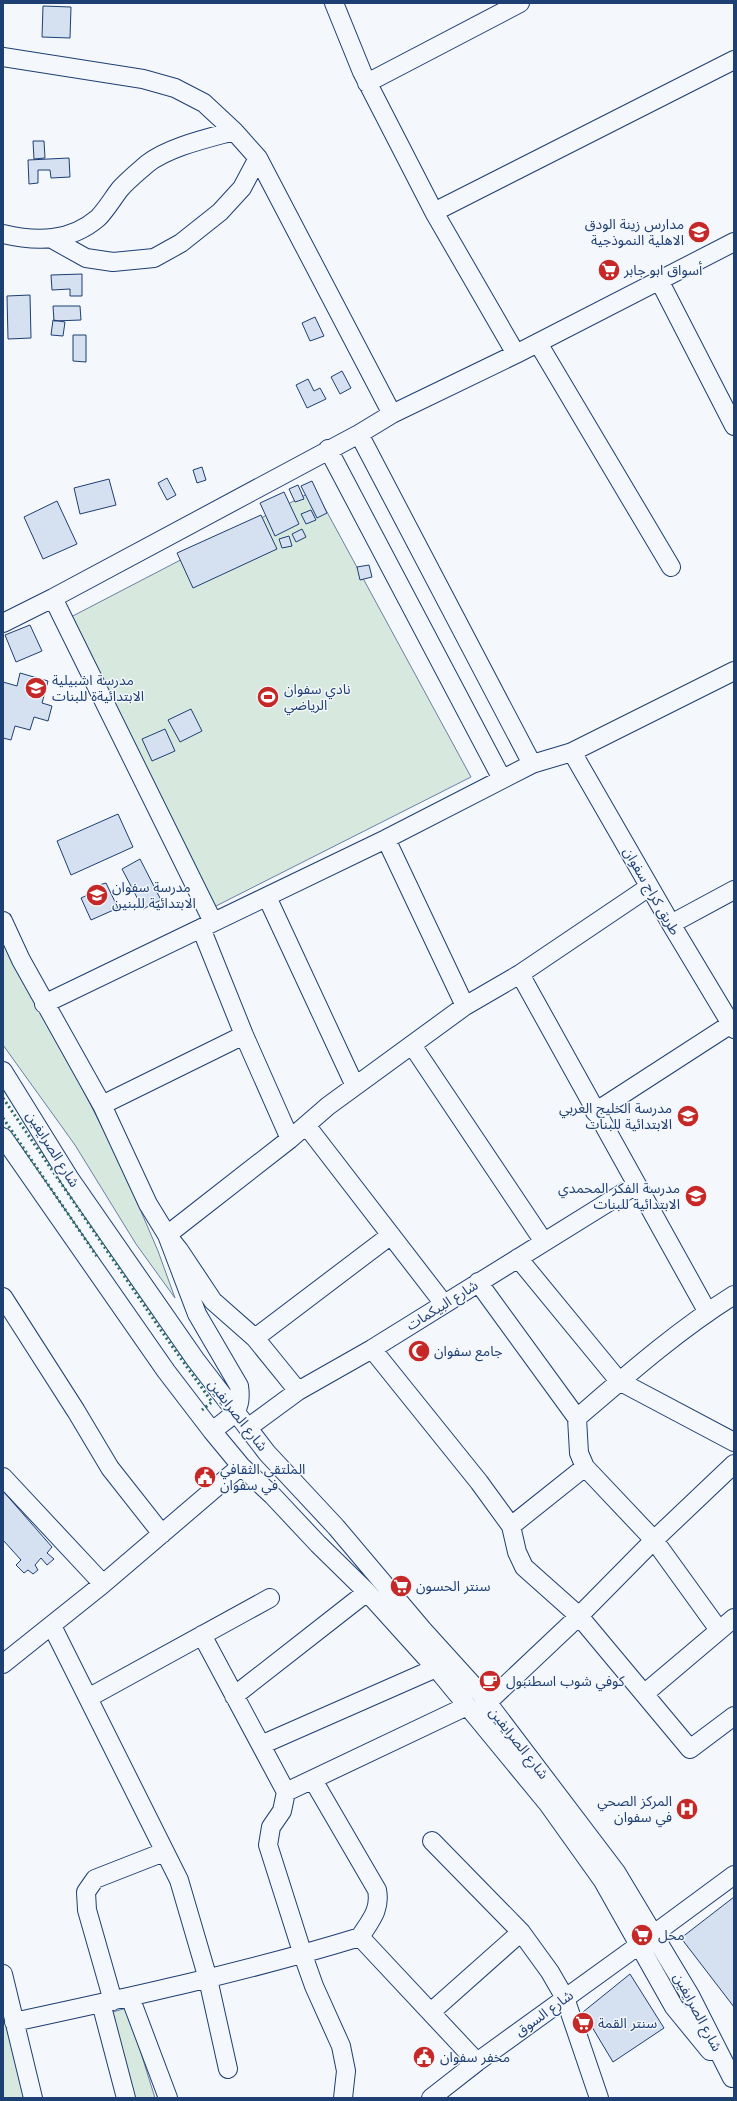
<svg xmlns="http://www.w3.org/2000/svg" width="737" height="2101" font-family="Inter,'Noto Sans Arabic',sans-serif">
	<style>
		.green { fill: #d7e8df; stroke: #687fa3 }
		.building { fill: #d5e0f0; stroke: #1d3f73 }
		.lines { fill: none; stroke-linecap: round; stroke-linejoin: round }
		.minor-casing { stroke: #1d3f73; stroke-width: 20 }
		.minor { stroke: #f4f7fb; stroke-width: 18 }
		.hedge { stroke: #2c6c60; stroke-width: 3; stroke-dasharray: 2 3; stroke-linecap: butt }
		.labels { text-anchor: middle; stroke-width: 3; stroke-linejoin: round; paint-order: stroke }
		.poi-label { font-size: 14px; fill: #1d3f73; stroke: #f4f7fb; text-anchor: start }
		.street-label { font-size: 14px; fill: #1d3f73; stroke: #f4f7fb }
	</style>
	<rect width="100%" height="100%" fill="#f4f7fb"/>
	<path class="green" d="M315,490L471,777L214,907L69,618Z
		M3,935L119,1160L158,1251L175,1298L136,1244L75,1145L3,1045Z
		M3,2007L25,2098H3Z
		M127,2008L155,2098H129L109,2013Z"/>
	<path class="building" d="M43,6L71,7L70,38L42,37Z
		M33,141H44L45,158L34,159Z
		M69,158L70,177L51,178L50,170H38V183L29,184L28,160Z
		M82,274V296H70V289L52,290L51,275Z
		M30,295L31,338L8,339L7,296Z
		M53,306H80L81,320L54,321Z
		M315,317L324,336L310,341L302,323Z
		M53,320L65,322L63,336L51,335Z
		M73,335H86V362L73,361Z
		M342,371L351,388L340,394L331,377Z
		M308,379L314,391L320,388L326,399L307,408L296,385Z
		M202,467L206,480L197,483L193,470Z
		M167,478L176,495L167,500L158,483Z
		M109,479L116,505L80,514L74,488Z
		M312,481L327,513L317,518L301,486Z
		M298,485L304,499L295,502L289,489Z
		M284,492L299,524L275,536L260,503Z
		M57,501L77,544L43,559L24,517Z
		M311,510L316,520L306,524L301,514Z
		M261,515L277,549L193,588L177,553Z
		M302,529L306,537L296,542L292,534Z
		M289,536L292,546L282,548L279,539Z
		M369,565L372,577L360,580L357,567Z
		M30,625L42,651L16,662L5,635Z
		M20,673L48,681L42,703L52,706L48,721L34,717L30,730L15,726L11,740L3,738V682L17,686Z
		M191,709L202,731L180,742L168,720Z
		M165,729L175,751L152,761L142,739Z
		M118,814L133,847L71,875L57,841Z
		M140,859L161,900L143,909L122,869Z
		M106,883L118,908L91,920L81,898L101,889L99,885Z
		M3,1491L52,1547L47,1553L54,1559L47,1565L41,1558L35,1565L38,1570L33,1574L28,1570L24,1573L16,1565L21,1560L3,1540Z
		M734,1897V2007L681,1938Z
		M630,1974L664,2028L613,2062L583,2012Z"/>
	<g class="lines">
		<g class="minor-casing">
			<path id="minor" d="M334,3L362,72L434,212L516,354
				M3,57L143,79L175,88L204,103L234,131L258,158L392,414
				M367,83L520,3
				M434,212L734,60
				M3,234C37,242 70,242 98,218C106,210 113,198 120,189C128,180 138,172 147,164C168,147 209,138 234,131
				M52,239L86,258L113,262L154,258L181,243L220,212L242,188L258,158
				M659,280L734,426
				M538,343L671,567
				M359,434L532,764
				M328,449L502,779
				M53,598L213,922
				M3,623L53,598L359,434L392,414L516,354L734,242
				M572,752L671,924L734,1029
				M386,839L465,1006
				M267,897L355,1086
				M3,921L21,960L102,1105L148,1204L167,1235L179,1250L213,1301L255,1338L391,1235
				M671,924L734,890
				M201,928L244,1035L290,1139
				M520,974L707,1311
				M44,1004L386,839L532,764L572,752L734,671
				M412,1045L544,1242
				M3,1071L70,1179L195,1359L267,1453L336,1527L423,1630L481,1694L616,1872L691,1997L732,2078
				M102,1105L244,1035
				M595,1112L731,1024
				M306,1125L444,1304
				M3,1137L166,1371L212,1431L241,1466L273,1496L318,1544L367,1592L441,1674L548,1804L603,1881L674,2007L710,2051
				M518,1258L619,1381L734,1442
				M478,1282L577,1418L579,1453L585,1467L654,1540L719,1630
				M3,1297L76,1411L110,1468L162,1534
				M255,1338L298,1391
				M372,1349L479,1482L511,1526L517,1552L524,1567L579,1616L690,1749L734,1716
				M577,1418C627,1375 678,1330 734,1295
				M249,1427L298,1391L372,1349L636,1185
				M212,1431C231,1416 243,1413 239,1386L197,1314L167,1235L290,1139L328,1106L465,1006L520,974L649,887
				M3,1477L103,1584
				M511,1526L585,1467
				M52,1626L179,1880L208,1979L228,2069
				M202,1635L286,1792
				M3,1664L103,1584L241,1466
				M644,1694L734,1618
				M234,1696L367,1592
				M88,1698L270,1598
				M488,1702L579,1616L654,1540L734,1464
				M261,1745L436,1668
				M432,1841L521,1932L550,1972L565,1998L599,2098
				M654,1934L734,1875
				M360,1937L477,2062
				M3,1974L33,2098
				M130,1997L168,2098
				M113,2001L87,1910L86,1892L95,1879L164,1852
				M101,2003L126,2098
				M431,2012L521,1932
				M14,2022C130,1997 246,1972 360,1937C370,1921 381,1910 377,1890L313,1780
				M343,2098L346,2071L341,2046L314,1986L303,1955L268,1845L271,1827L282,1811L286,1792L467,1706
				M431,2098L477,2062L639,1945"/>
		</g>
		<use href="#minor" class="minor"/>
		<path class="hedge" d="M3,1098L167,1339L212,1402L202,1410
			M3,1118L98,1258"/>
	</g>
	<defs>
		<g id="school-disc" transform="scale(1.15)"><circle r="9.5" fill="#c62828" stroke="#f4f7fb"/><path d="M0-5L7-2L0 1L-7-2ZM-4 1L0 2.5L4 1V4Q0 6-4 4Z" fill="#fff"/></g>
		<g id="supermarket-disc" transform="scale(1.15)"><circle r="9.5" fill="#c62828" stroke="#f4f7fb"/><path d="M-6-5.5h2.5l.6 2H6L4.5 2H-2.5L-4.4-4H-6ZM-1.5 3.2a1.3 1.3 0 1 0 .1 0ZM3 3.2a1.3 1.3 0 1 0 .1 0Z" fill="#fff"/></g>
		<g id="stadium-disc" transform="scale(1.15)"><circle r="9.5" fill="#c62828" stroke="#f4f7fb"/><path d="M0-5a6.5 5 0 1 0 0 10a6.5 5 0 1 0 0-10ZM-3.5-1.8h7v3.6h-7Z" fill="#fff"/></g>
		<g id="mosque-disc" transform="scale(1.15)"><circle r="9.5" fill="#c62828" stroke="#f4f7fb"/><path d="M3.5-4.9A6 6 0 1 0 3.5 4.9A5 5 0 1 1 3.5-4.9Z" fill="#fff"/></g>
		<g id="civic-disc" transform="scale(1.15)"><circle r="9.5" fill="#c62828" stroke="#f4f7fb"/><path d="M-.6-6.5H3V-4.5H.6V-3L4-1V1h2V6H-6V1h2V-1L-.6-3ZM-1.2 2.5V6h2.4V2.5Z" fill="#fff"/></g>
		<g id="cafe-disc" transform="scale(1.15)"><circle r="9.5" fill="#c62828" stroke="#f4f7fb"/><path d="M-5.5-4.5H6V0H3Q3 3.5 0 3.5H-2.5Q-5.5 3.5-5.5 0ZM3-3.2v2h1.7v-2ZM-6 4.5H4V6H-6Z" fill="#fff"/></g>
		<g id="hospital-disc" transform="scale(1.15)"><circle r="9.5" fill="#c62828" stroke="#f4f7fb"/><path d="M-5-5h3v3.5h4V-5h3V5h-3V1.5h-4V5h-3Z" fill="#fff"/></g>
	</defs>
	<g fill-rule="evenodd">
		<use href="#school-disc" x="699" y="232"/>
		<use href="#supermarket-disc" x="609" y="270"/>
		<use href="#school-disc" x="36" y="688"/>
		<use href="#stadium-disc" x="268" y="697"/>
		<use href="#school-disc" x="97" y="895"/>
		<use href="#school-disc" x="688" y="1116"/>
		<use href="#school-disc" x="696" y="1196"/>
		<use href="#mosque-disc" x="419" y="1351"/>
		<use href="#civic-disc" x="205" y="1477"/>
		<use href="#supermarket-disc" x="401" y="1586"/>
		<use href="#cafe-disc" x="490" y="1681"/>
		<use href="#hospital-disc" x="687" y="1809"/>
		<use href="#supermarket-disc" x="642" y="1935"/>
		<use href="#supermarket-disc" x="583" y="2023"/>
		<use href="#civic-disc" x="424" y="2057"/>
	</g>
	<g class="labels">
		<g class="poi-label">
			<text x="684" y="229" text-anchor="end">مدارس زينة الودق<tspan x="684" dy="16">الاهلية النموذجية</tspan></text>
			<text x="624" y="275">أسواق ابو جابر</text>
			<text x="52" y="685">مدرسة اشبيلية<tspan x="52" dy="16">الابتدائيةة للبنات</tspan></text>
			<text x="284" y="694">نادي سفوان<tspan x="284" dy="16">الرياضي</tspan></text>
			<text x="112" y="892">مدرسة سفوان<tspan x="112" dy="16">الابتدائية للبنين</tspan></text>
			<text x="672" y="1113" text-anchor="end">مدرسة الخليج العربي<tspan x="672" dy="16">الابتدائية للبنات</tspan></text>
			<text x="680" y="1193" text-anchor="end">مدرسة الفكر المحمدي<tspan x="680" dy="16">الابتدائية للبنات</tspan></text>
			<text x="434" y="1356">جامع سفوان</text>
			<text x="220" y="1474">الملتقى الثقافي<tspan x="220" dy="16">في سفوان</tspan></text>
			<text x="416" y="1591">سنتر الحسون</text>
			<text x="506" y="1686">كوفي شوب اسطنبول</text>
			<text x="672" y="1806" text-anchor="end">المركز الصحي<tspan x="672" dy="16">في سفوان</tspan></text>
			<text x="658" y="1940">محل</text>
			<text x="598" y="2028">سنتر القمة</text>
			<text x="440" y="2062">مخفر سفوان</text>
		</g>
		<g class="street-label">
			<text transform="translate(652 891) rotate(60)" y="5">طريق كراج سفوان</text>
			<text transform="translate(53 1149) rotate(58)" y="5">شارع الصرايفين</text>
			<text transform="translate(442 1305) rotate(-32)" y="5">شارع البيكمات</text>
			<text transform="translate(238 1415) rotate(52)" y="5">شارع الصرايفين</text>
			<text transform="translate(519 1743) rotate(52)" y="5">شارع الصرايفين</text>
			<text transform="translate(698 2012) rotate(62)" y="5">شارع الصرايفين</text>
			<text transform="translate(544 2013) rotate(-36)" y="5">شارع السوق</text>
		</g>
	</g>
	<rect width="737" height="2101" fill="none" stroke="#1d3f73" stroke-width="8"/>
</svg>
